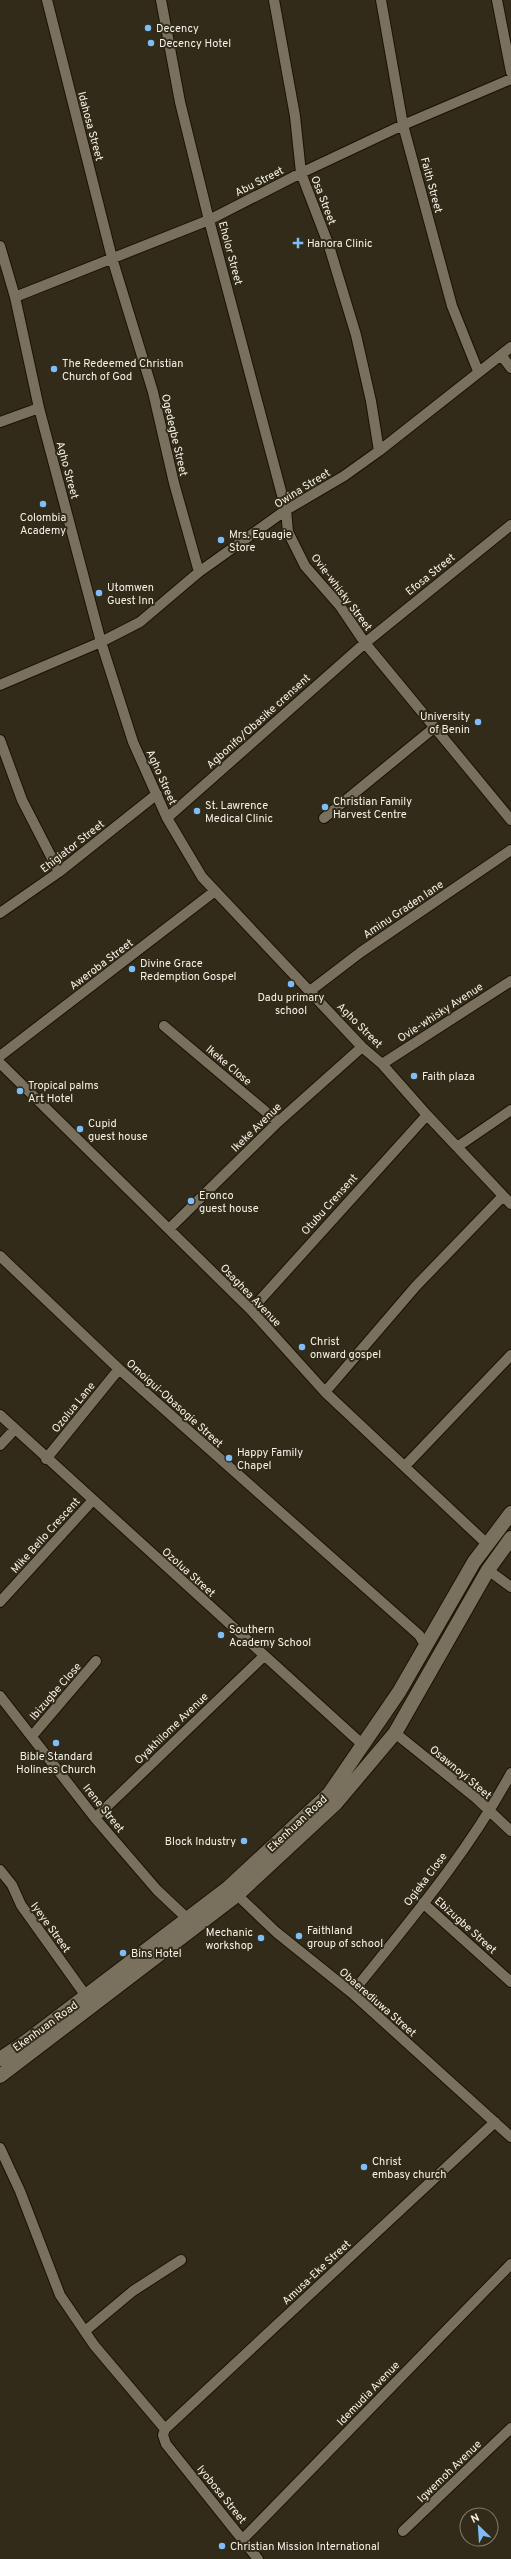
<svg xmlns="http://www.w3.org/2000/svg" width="511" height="2559" font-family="Overpass,sans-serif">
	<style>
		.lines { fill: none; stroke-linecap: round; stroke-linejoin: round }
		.street-casing { stroke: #191304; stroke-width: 12 }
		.secondary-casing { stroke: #191304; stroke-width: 16 }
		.street { stroke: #79715e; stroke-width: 10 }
		.secondary { stroke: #79715e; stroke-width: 14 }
		.poi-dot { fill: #7dbef9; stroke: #322b19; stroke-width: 1.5 }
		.labels { text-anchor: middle; stroke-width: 4; stroke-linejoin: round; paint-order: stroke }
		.poi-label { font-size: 11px; fill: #f6f2e7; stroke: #322b19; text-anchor: start }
		.street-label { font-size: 11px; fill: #f6f2e7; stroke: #322b19 }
	</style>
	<rect width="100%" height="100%" fill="#322b19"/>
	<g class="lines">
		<g class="street-casing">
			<path id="street" d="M47,0L112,258L153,392L174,483L199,572
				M161,0L180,102L209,220L286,510L288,532L305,566L340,606L365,643L511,820
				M274,0L295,116L301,173L329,246L356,335L371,401L379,451
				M381,0L403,125L452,306L478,371
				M497,0L511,72
				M0,246L15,297L39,408L101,642L133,742L167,818L202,877L362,1047L382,1064L427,1115L511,1204
				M15,297L209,220L301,173L403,125L511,79
				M501,355L511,368
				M0,422L39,408
				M0,685L101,642L140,622L199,572L286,510L344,476L379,451L511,347
				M0,740L22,800L59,872
				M167,818L365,643L511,525
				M324,818L435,727
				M0,913L59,872L157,794
				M310,991L361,952L511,850
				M164,1026L278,1122
				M0,1056L215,891
				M0,1063L251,1310L325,1392L486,1543
				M382,1064L511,981
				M457,1147L511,1110
				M169,1229L278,1122L362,1047
				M0,1256L119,1369L419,1635L426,1646
				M251,1310L427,1115
				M325,1392L416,1286L503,1196
				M0,1415L363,1745
				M0,1445L15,1429
				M46,1459L119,1369
				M405,1466L511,1355
				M488,1570L511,1587
				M0,1602L92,1501
				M0,1696L95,1818L157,1890L192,1923
				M395,1733L476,1798L511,1831
				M32,1736L96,1661
				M95,1818L264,1656
				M0,1870L12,1885L21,1905L86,1996
				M233,1891L276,1932L352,1993L511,2137
				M423,1903L511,1982
				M352,1993C408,1923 468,1853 511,1773
				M0,2148L20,2191L60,2295L94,2345L165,2429
				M85,2331L133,2291L181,2260
				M403,2531L511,2428
				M243,2539L511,2264
				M258,2559L166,2444L163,2435L165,2429L495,2122"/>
		</g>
		<g class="secondary-casing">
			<path id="secondary" d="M0,2059L28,2040L229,1887L329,1794L399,1692L474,1562L511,1513
				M0,2076L237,1895L336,1803L395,1733L488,1570L511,1538"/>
		</g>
		<use href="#street" class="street"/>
		<use href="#secondary" class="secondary"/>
	</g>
	<g class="poi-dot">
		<circle cx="148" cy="28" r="4"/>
		<circle cx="151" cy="43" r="4"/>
		<path d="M296 237h4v4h4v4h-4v4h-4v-4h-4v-4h4z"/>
		<circle cx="54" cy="369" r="4"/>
		<circle cx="43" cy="504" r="4"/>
		<circle cx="221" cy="540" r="4"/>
		<circle cx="99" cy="593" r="4"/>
		<circle cx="478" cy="722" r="4"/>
		<circle cx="325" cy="807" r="4"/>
		<circle cx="197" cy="811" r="4"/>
		<circle cx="132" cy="969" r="4"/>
		<circle cx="291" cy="984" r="4"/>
		<circle cx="414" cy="1076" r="4"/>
		<circle cx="20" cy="1091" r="4"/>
		<circle cx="80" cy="1129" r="4"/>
		<circle cx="191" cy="1201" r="4"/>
		<circle cx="302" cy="1347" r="4"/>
		<circle cx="229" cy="1458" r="4"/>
		<circle cx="221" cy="1635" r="4"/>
		<circle cx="56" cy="1743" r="4"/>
		<circle cx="244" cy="1841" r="4"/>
		<circle cx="299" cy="1936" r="4"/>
		<circle cx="261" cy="1938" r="4"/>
		<circle cx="123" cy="1953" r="4"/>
		<circle cx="364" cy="2167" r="4"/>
		<circle cx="222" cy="2546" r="4"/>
	</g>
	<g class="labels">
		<g class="poi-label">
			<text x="156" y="32">Decency</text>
			<text x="159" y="47">Decency Hotel</text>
			<text x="307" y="247">Hanora Clinic</text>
			<text x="62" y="367">The Redeemed Christian<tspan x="62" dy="13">Church of God</tspan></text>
			<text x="43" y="521" text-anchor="middle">Colombia<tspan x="43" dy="13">Academy</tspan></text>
			<text x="229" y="538">Mrs. Eguagie<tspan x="229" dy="13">Store</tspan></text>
			<text x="107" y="591">Utomwen<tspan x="107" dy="13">Guest Inn</tspan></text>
			<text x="470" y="720" text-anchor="end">University<tspan x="470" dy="13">of Benin</tspan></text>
			<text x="333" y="805">Christian Family<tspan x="333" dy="13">Harvest Centre</tspan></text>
			<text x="205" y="809">St. Lawrence<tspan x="205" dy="13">Medical Clinic</tspan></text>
			<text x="140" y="967">Divine Grace<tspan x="140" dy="13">Redemption Gospel</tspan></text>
			<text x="291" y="1001" text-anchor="middle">Dadu primary<tspan x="291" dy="13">school</tspan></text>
			<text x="422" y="1080">Faith plaza</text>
			<text x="28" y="1089">Tropical palms<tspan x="28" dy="13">Art Hotel</tspan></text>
			<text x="88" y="1127">Cupid<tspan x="88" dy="13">guest house</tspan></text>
			<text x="199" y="1199">Eronco<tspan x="199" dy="13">guest house</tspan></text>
			<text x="310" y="1345">Christ<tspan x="310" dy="13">onward gospel</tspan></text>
			<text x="237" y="1456">Happy Family<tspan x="237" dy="13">Chapel</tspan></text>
			<text x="229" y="1633">Southern<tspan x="229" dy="13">Academy School</tspan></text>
			<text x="56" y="1760" text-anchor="middle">Bible Standard<tspan x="56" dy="13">Holiness Church</tspan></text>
			<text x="236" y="1845" text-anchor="end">Block Industry</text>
			<text x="307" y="1934">Faithland<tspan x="307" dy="13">group of school</tspan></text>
			<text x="253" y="1936" text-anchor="end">Mechanic<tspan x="253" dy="13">workshop</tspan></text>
			<text x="131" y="1957">Bins Hotel</text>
			<text x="372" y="2165">Christ<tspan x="372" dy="13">embasy church</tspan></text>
			<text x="230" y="2550">Christian Mission International</text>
		</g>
		<g class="street-label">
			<text transform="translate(91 126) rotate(75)" y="4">Idahosa Street</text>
			<text transform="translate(259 181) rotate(-27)" y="4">Abu Street</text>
			<text transform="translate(432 185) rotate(75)" y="4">Faith Street</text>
			<text transform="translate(324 200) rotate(69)" y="4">Osa Street</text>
			<text transform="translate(231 253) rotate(75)" y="4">Eholor Street</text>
			<text transform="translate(175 435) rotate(77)" y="4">Ogedegbe Street</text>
			<text transform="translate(68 470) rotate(75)" y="4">Agho Street</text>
			<text transform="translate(302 488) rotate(-32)" y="4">Owina Street</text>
			<text transform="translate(430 574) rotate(-39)" y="4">Efosa Street</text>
			<text transform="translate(342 592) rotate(53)" y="4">Ovie-whisky Street</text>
			<text transform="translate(258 721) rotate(-42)" y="4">Agbonifo/Obasike crensent</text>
			<text transform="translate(162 777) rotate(66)" y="4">Agho Street</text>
			<text transform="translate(72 846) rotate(-38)" y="4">Ehigiator Street</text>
			<text transform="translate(403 909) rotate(-34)" y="4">Aminu Graden lane</text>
			<text transform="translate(101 964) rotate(-37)" y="4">Aweroba Street</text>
			<text transform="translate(440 1012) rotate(-33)" y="4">Ovie-whisky Avenue</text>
			<text transform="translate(360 1025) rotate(45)" y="4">Agho Street</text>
			<text transform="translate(229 1065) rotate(40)" y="4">Ikeke Close</text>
			<text transform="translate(256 1127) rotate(-44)" y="4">Ikeke Avenue</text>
			<text transform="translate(329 1204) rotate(-48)" y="4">Otubu Crensent</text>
			<text transform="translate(251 1295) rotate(46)" y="4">Osaghea Avenue</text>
			<text transform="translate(175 1403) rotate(42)" y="4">Omoigui-Obasogie Street</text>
			<text transform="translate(73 1407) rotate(-51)" y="4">Ozolua Lane</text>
			<text transform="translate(45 1535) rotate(-48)" y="4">Mike Bello Crescent</text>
			<text transform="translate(189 1572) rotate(42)" y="4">Ozolua Street</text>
			<text transform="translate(55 1691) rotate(-49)" y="4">Ibizugbe Close</text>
			<text transform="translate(171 1728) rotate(-44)" y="4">Oyakhilome Avenue</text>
			<text transform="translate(461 1772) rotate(40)" y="4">Osawnoyi Steet</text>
			<text transform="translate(104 1808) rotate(51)" y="4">Irene Street</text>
			<text transform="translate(297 1823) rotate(-43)" y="4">Ekenhuan Road</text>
			<text transform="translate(425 1879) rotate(-53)" y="4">Ogieka Close</text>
			<text transform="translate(466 1925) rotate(42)" y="4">Ebizugbe Street</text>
			<text transform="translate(51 1927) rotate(54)" y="4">Iyeye Street</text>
			<text transform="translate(378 2002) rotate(41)" y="4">Obaerediuwa Street</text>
			<text transform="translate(45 2026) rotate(-36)" y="4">Ekenhuan Road</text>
			<text transform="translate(316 2272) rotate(-43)" y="4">Amusa-Eke Street</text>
			<text transform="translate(368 2393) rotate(-46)" y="4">Idemudia Avenue</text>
			<text transform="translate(449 2471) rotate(-44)" y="4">Igwemoh Avenue</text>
			<text transform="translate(222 2494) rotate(51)" y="4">Iyobosa Street</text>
		</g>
	</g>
	<g transform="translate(479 2527) rotate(335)"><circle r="19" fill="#322b19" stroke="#807b6b"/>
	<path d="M0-3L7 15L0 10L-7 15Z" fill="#7dbef9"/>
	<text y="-6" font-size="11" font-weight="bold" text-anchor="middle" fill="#f6f2e7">N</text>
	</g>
</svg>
